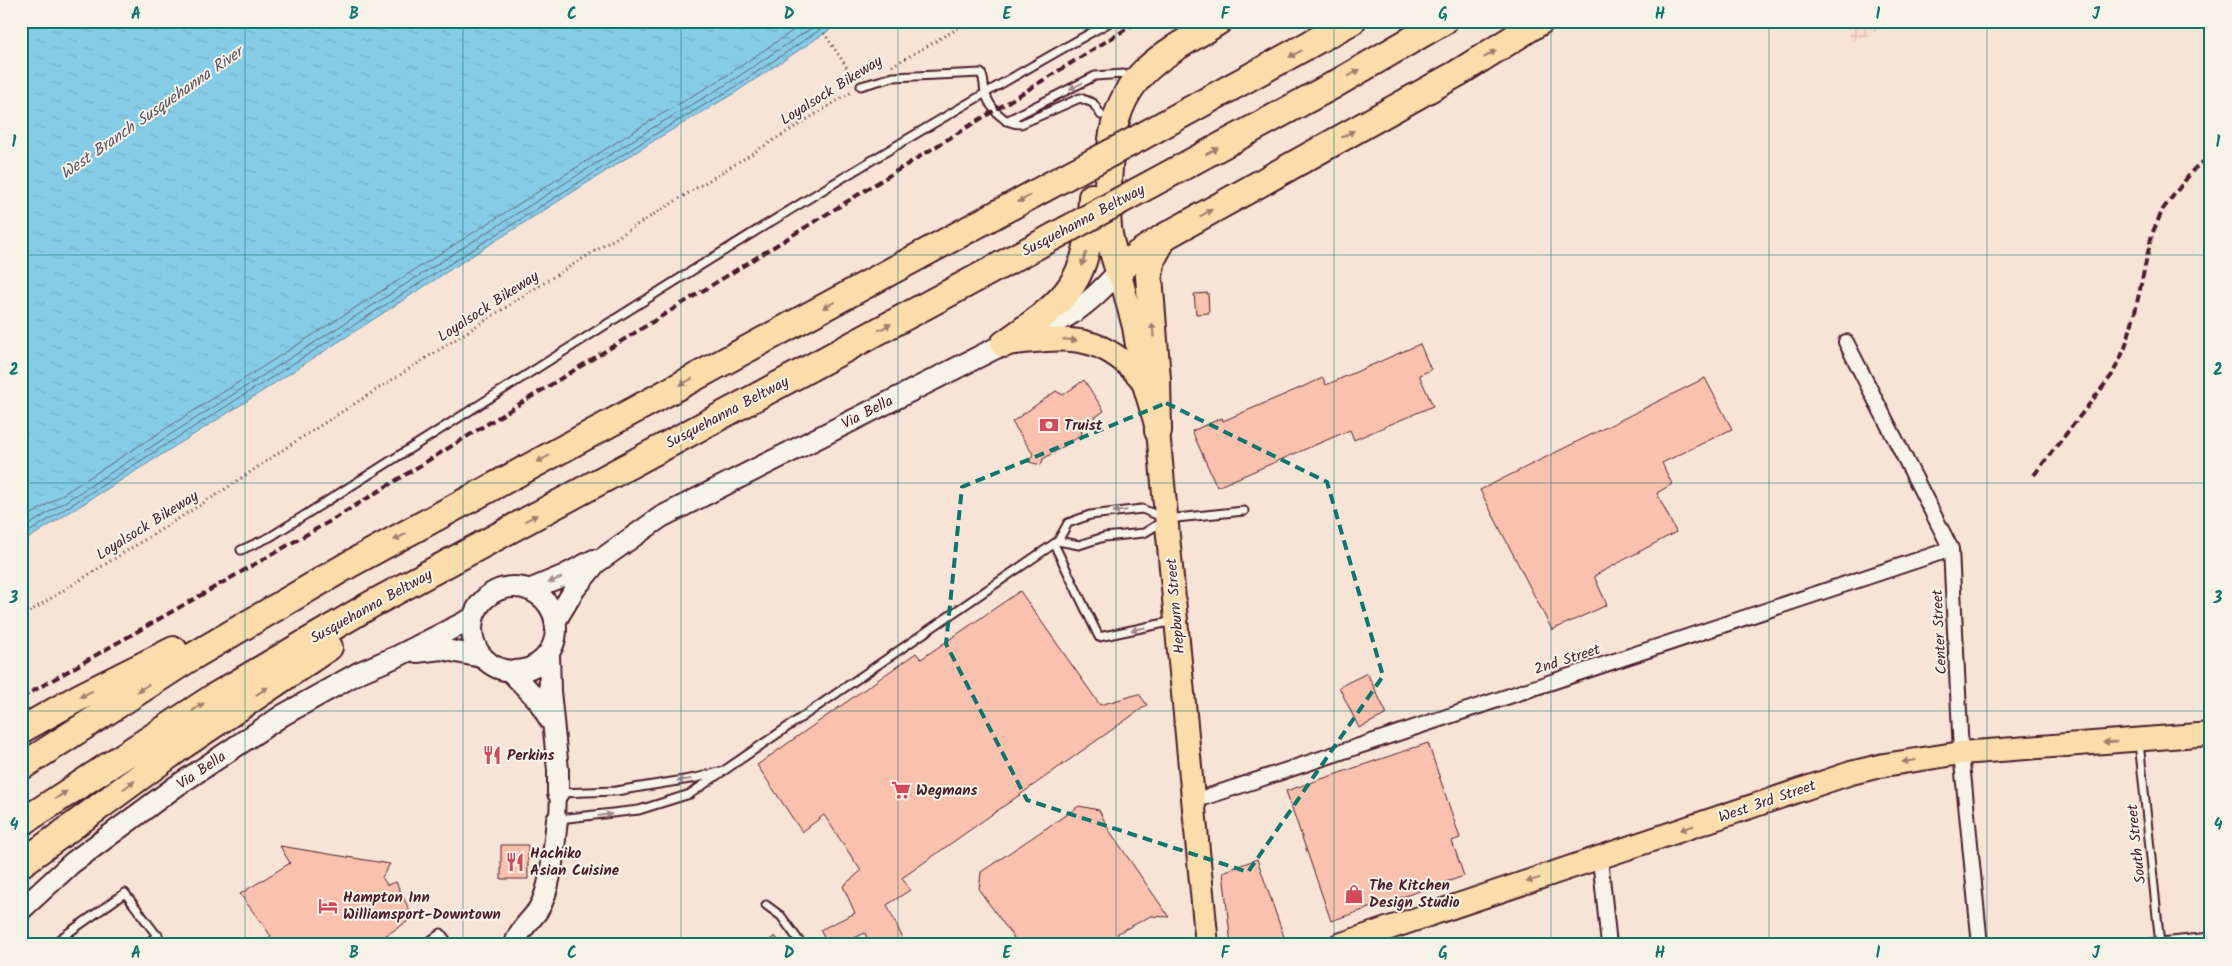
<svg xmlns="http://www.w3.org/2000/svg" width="2232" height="966" font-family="Kalam,sans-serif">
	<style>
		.industrial { fill: url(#industrial-grid) }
		.water { fill: url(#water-ripples); stroke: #6e879c }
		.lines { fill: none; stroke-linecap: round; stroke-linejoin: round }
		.shore { stroke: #626476; stroke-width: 1 }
		.building { fill: #fac1af; stroke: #4a1f2b }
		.lane-casing { stroke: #4a1f2b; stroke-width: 11 }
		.street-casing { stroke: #4a1f2b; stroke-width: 18 }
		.secondary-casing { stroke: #4a1f2b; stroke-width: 24 }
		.primary-casing { stroke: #4a1f2b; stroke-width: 26 }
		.highway-casing { stroke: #4a1f2b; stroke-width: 30 }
		.path { stroke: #4a1f2b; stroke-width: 3; stroke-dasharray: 1 4; stroke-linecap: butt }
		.lane { stroke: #f7f3e8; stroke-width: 7 }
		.street { stroke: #f7f3e8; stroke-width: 14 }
		.secondary { stroke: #f7f3e8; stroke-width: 20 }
		.primary { stroke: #faddab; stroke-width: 22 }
		.highway { stroke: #faddab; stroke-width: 26 }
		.rail { stroke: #4a1f2b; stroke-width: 4; stroke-dasharray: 8 4; stroke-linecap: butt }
		.highway-bridge-casing { stroke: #4a1f2b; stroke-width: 30; stroke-linecap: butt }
		.highway-bridge { stroke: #faddab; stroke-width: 26 }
		.oneway { fill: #a27e6b }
		.oneway2 { fill: #a0898a }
		.marked { fill: none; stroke: #0f766e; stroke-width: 4; stroke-dasharray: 10 6; stroke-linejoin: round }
		.grid { fill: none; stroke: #0f766e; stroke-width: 1; stroke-opacity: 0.55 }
		.labels { text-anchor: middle; stroke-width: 4; stroke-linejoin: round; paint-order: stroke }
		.street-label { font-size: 15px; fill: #4a1f2b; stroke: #f7f3e8 }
		.poi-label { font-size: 15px; font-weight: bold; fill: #4a1f2b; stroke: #f7f3e8; text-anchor: start }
		.water-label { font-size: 16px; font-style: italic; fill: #5c5363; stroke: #f7f3e8 }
		.neatline { fill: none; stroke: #0f766e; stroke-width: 2 }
		.grid-label { font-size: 16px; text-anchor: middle; font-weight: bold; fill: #0f766e }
	</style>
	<defs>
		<pattern id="industrial-grid" width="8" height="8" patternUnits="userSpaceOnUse" patternTransform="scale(1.25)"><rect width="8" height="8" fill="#f9dacb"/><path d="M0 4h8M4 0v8" fill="none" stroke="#d7bbae"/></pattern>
		<pattern id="water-ripples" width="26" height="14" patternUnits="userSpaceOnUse" patternTransform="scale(1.25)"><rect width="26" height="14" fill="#86cce7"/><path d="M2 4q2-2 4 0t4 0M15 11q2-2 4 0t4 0" fill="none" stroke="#75afc6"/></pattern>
	</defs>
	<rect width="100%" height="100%" fill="#f8e4d7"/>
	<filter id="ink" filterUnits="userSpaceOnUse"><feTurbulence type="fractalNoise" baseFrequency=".02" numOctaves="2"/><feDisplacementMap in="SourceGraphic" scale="10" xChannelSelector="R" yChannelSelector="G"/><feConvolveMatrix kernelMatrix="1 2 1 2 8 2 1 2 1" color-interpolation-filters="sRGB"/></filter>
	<g filter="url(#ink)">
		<path class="industrial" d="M1846,21H1901L1851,42Z"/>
		<path class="water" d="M21,21H843L733,94L660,137L470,257L247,401L21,543Z"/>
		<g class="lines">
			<path class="shore" d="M21,521L460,241L650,121L723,78L807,21
				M21,530L464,247L654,127L727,84L822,21
				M21,537L467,253L657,133L730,90L833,21"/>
		</g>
		<path class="building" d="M1208,293L1209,313L1196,314L1194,294Z
			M1420,344L1431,370L1419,375L1433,406L1354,440L1350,430L1217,487L1192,431L1222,418L1223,421L1323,378L1326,385Z
			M1705,378L1732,429L1662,463L1672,484L1657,493L1676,532L1594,576L1607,605L1552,630L1480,490Z
			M1084,380L1104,411L1081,427L1082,435L1043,459L1041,465L1029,462L1033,454L1012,422L1056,391L1063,395Z
			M1020,591L1100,705L1139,694L1147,705L902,878L910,890L887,905L906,945H870L865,933L839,945H828L820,930L855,913L843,886L861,871L824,815L802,832L757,765L916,653L921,659Z
			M1367,673L1387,714L1359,728L1339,687Z
			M1428,743L1460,838L1452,841L1464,876L1331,921L1286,791Z
			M1079,806L1099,810L1109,830L1169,917L1151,916L1118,933L1116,945H1006L1014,938L979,890L981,872Z
			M501,845H528V879H501Z
			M280,846L390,864L382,877L387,885L396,882L413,918L371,945H259L271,936L240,894L290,863Z
			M1257,859L1284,937L1255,945H1231L1223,872Z
			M775,936L782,945H763Z"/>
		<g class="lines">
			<g class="lane-casing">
				<path id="lane" d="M861,86L893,77L981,73C985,80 983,84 985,92C990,109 1004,124 1021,124L1080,98L1093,103L1101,115
					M1006,121L1095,76L1123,74
					M1058,541L1079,545L1104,537L1144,533L1162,522
					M1054,544L1099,637L1174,621
					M241,550L270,537C549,362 824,181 1112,21
					M2139,742L2160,945
					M559,793L616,791L696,778L719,772
					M559,819L639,810L690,794L1058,541L1068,523L1090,515L1142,509L1167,519L1244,511
					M766,905L781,916L802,945
					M51,945L125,893L164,945
					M145,945L158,935
					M424,945L441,933L450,945
					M2130,945L2211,937"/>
			</g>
			<g class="street-casing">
				<path id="street" d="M1846,342L1951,549L1961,753L1980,945
					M1194,801L1951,549
					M557,820L558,793
					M1600,858L1609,945"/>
			</g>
			<g class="secondary-casing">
				<path id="secondary" d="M472 629a42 42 0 1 1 84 0a42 42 0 1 1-84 0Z
					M529,590L565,575L594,560
					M555,622L574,590L596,563L661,517L1004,344C1058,324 1080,315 1119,271
					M417,652L441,649L482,657
					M549,654L550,691L558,770V793
					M510,671L538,700L550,720
					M21,910L72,863L175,787L283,715L360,672L398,656L473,618
					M515,945C518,930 530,922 538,910C552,888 554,845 557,820"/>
			</g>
			<g class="primary-casing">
				<path id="primary" d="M1119,271L1134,327L1143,381L1158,431L1207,945
					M1004,344C1064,338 1100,330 1143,381
					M1339,945L1851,773L1884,765L1961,753L2211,734"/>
			</g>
			<g class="highway-casing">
				<path id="highway" d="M1219,21C1195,37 1165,51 1144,72C1112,103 1110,144 1108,185C1107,201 1106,218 1109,234C1111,247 1115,259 1119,271L1138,254L1164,237L1458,73L1541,21
					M1139,138L1352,21
					M1138,191L1332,86L1444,21
					M1004,344C1071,297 1089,282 1092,197
					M1158,431L1157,379L1149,276L1152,259L1164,237
					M21,730L78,698L174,650
					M21,767L190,658L350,564L1067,176
					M21,823L214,697L372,604L1066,230
					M21,864L182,746L329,647"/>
			</g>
			<path class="path" d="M824,33L854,78
				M892,66L971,21
				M21,617L221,492L290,445L561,272L853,91"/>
			<use href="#lane" class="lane"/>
			<use href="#street" class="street"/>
			<use href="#secondary" class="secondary"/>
			<use href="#primary" class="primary"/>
			<use href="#highway" class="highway"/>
			<path class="rail" d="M2034,475L2112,375L2125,348L2135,312L2152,234L2163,209L2194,169L2211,156
				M21,698L332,520L1139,21"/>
			<g class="highway-bridge-casing">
				<path id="highway-bridge" d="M1067,176L1139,138
					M1066,230L1138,191"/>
			</g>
			<use href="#highway-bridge" class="highway-bridge"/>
		</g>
		<defs><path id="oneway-solid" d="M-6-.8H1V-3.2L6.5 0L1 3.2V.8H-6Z" transform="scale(1.25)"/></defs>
		<g class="oneway">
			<use href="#oneway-solid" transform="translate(1295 54) rotate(152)"/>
			<use href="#oneway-solid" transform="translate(1490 54) rotate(-31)"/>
			<use href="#oneway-solid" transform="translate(1354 73) rotate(-30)"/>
			<use href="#oneway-solid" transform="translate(1348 134) rotate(-29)"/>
			<use href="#oneway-solid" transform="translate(1212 151) rotate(-28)"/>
			<use href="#oneway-solid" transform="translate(1024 199) rotate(152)"/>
			<use href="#oneway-solid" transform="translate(1206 213) rotate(-29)"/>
			<use href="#oneway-solid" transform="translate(1084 259) rotate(108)"/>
			<use href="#oneway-solid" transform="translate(829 305) rotate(152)"/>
			<use href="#oneway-solid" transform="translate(885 327) rotate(-28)"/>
			<use href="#oneway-solid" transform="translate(1153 330) rotate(-95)"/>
			<use href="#oneway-solid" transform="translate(1070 340) rotate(5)"/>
			<use href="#oneway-solid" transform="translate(686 382) rotate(152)"/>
			<use href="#oneway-solid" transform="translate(543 459) rotate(152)"/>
			<use href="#oneway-solid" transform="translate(531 518) rotate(-28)"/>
			<use href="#oneway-solid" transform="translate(400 537) rotate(152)"/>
			<use href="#oneway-solid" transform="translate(143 688) rotate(148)"/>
			<use href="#oneway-solid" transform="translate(262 691) rotate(-34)"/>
			<use href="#oneway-solid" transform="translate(86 694) rotate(154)"/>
			<use href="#oneway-solid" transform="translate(198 707) rotate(-33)"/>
			<use href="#oneway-solid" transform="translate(2110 742) rotate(176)"/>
			<use href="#oneway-solid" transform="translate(1909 761) rotate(172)"/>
			<use href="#oneway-solid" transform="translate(129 785) rotate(-36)"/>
			<use href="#oneway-solid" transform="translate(61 795) rotate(-34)"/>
			<use href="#oneway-solid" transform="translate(1687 828) rotate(161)"/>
			<use href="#oneway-solid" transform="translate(1533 880) rotate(162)"/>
		</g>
		<g class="oneway2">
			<use href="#oneway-solid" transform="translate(1076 86) rotate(153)"/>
			<use href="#oneway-solid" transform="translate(1120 511) rotate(174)"/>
			<use href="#oneway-solid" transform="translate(555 580) rotate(159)"/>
			<use href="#oneway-solid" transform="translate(1138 629) rotate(168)"/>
			<use href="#oneway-solid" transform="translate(684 780) rotate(172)"/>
			<use href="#oneway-solid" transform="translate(605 815) rotate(-7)"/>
		</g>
	</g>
	<path class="marked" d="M1166,403L1327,482L1383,676L1248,872L1027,800L946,644L962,487Z"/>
	<path class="grid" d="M245,21V945M463,21V945M681,21V945M898,21V945M1116,21V945M1334,21V945M1551,21V945M1769,21V945M1987,21V945M21,255H2211M21,483H2211M21,711H2211"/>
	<defs>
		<g id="bank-bare" transform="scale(1.5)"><path d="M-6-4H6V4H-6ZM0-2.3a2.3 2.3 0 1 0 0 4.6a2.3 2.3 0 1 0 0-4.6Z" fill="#d1495b" stroke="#f7f3e8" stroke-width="2.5" paint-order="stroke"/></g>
		<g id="restaurant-bare" transform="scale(1.5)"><path d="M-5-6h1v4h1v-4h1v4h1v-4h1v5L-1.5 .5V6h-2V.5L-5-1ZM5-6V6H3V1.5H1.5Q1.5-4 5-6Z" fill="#d1495b" stroke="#f7f3e8" stroke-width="2.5" paint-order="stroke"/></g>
		<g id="supermarket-bare" transform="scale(1.5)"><path d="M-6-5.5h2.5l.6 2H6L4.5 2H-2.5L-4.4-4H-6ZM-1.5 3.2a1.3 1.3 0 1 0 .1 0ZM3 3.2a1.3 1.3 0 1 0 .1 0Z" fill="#d1495b" stroke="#f7f3e8" stroke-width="2.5" paint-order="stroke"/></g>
		<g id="shop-bare" transform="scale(1.5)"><path d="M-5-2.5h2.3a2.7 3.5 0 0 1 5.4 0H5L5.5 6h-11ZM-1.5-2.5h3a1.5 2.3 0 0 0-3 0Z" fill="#d1495b" stroke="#f7f3e8" stroke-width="2.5" paint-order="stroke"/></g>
		<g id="hotel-bare" transform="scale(1.5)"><path d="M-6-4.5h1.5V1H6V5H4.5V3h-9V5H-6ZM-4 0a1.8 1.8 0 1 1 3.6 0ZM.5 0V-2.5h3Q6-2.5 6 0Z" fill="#d1495b" stroke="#f7f3e8" stroke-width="2.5" paint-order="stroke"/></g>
	</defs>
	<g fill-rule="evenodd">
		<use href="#bank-bare" x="1049" y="425"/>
		<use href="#restaurant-bare" x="492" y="755"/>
		<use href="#supermarket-bare" x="901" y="790"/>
		<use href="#restaurant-bare" x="515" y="862"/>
		<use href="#shop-bare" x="1354" y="894"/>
		<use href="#hotel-bare" x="328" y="906"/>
	</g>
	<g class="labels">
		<g class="street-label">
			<text transform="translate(831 90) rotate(-32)" y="5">Loyalsock Bikeway</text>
			<text transform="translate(1083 220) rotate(-28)" y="5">Susquehanna Beltway</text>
			<text transform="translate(488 306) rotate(-33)" y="5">Loyalsock Bikeway</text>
			<text transform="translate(727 412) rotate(-28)" y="5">Susquehanna Beltway</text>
			<text transform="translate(867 412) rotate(-27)" y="5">Via Bella</text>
			<text transform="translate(147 525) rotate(-32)" y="5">Loyalsock Bikeway</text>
			<text transform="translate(371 606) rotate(-29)" y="5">Susquehanna Beltway</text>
			<text transform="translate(1175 606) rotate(-95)" y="5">Hepburn Street</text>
			<text transform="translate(1939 632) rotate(-93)" y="5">Center Street</text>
			<text transform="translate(1567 659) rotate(-18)" y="5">2nd Street</text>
			<text transform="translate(201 770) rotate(-34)" y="5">Via Bella</text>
			<text transform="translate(1767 801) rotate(-19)" y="5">West 3rd Street</text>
			<text transform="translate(2136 844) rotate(-96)" y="5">South Street</text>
		</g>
		<g class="poi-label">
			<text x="1064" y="430">Truist</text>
			<text x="507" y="760">Perkins</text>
			<text x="916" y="795">Wegmans</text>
			<text x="530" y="858">Hachiko<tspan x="530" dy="17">Asian Cuisine</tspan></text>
			<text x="1369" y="890">The Kitchen<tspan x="1369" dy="17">Design Studio</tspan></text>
			<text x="343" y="902">Hampton Inn<tspan x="343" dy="17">Williamsport-Downtown</tspan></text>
		</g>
		<g class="water-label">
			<text transform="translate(151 112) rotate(-35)" y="6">West Branch Susquehanna River</text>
		</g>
	</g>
	<rect width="2232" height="966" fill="none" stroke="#f7f3e8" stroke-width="55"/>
	<rect x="28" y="28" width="2176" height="910" class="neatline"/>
	<g class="grid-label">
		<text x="136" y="19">A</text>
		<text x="354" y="19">B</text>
		<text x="572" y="19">C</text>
		<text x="789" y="19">D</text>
		<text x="1007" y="19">E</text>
		<text x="1225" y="19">F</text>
		<text x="1443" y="19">G</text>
		<text x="1660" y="19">H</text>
		<text x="1878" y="19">I</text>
		<text x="2096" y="19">J</text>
		<text x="14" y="147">1</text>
		<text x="2218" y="147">1</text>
		<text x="14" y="375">2</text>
		<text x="2218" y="375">2</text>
		<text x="14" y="603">3</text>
		<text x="2218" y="603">3</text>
		<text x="14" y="830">4</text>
		<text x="2218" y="830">4</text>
		<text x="136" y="958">A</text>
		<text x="354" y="958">B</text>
		<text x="572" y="958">C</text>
		<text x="789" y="958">D</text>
		<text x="1007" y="958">E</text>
		<text x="1225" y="958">F</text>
		<text x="1443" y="958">G</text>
		<text x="1660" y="958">H</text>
		<text x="1878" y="958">I</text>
		<text x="2096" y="958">J</text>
	</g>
</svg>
